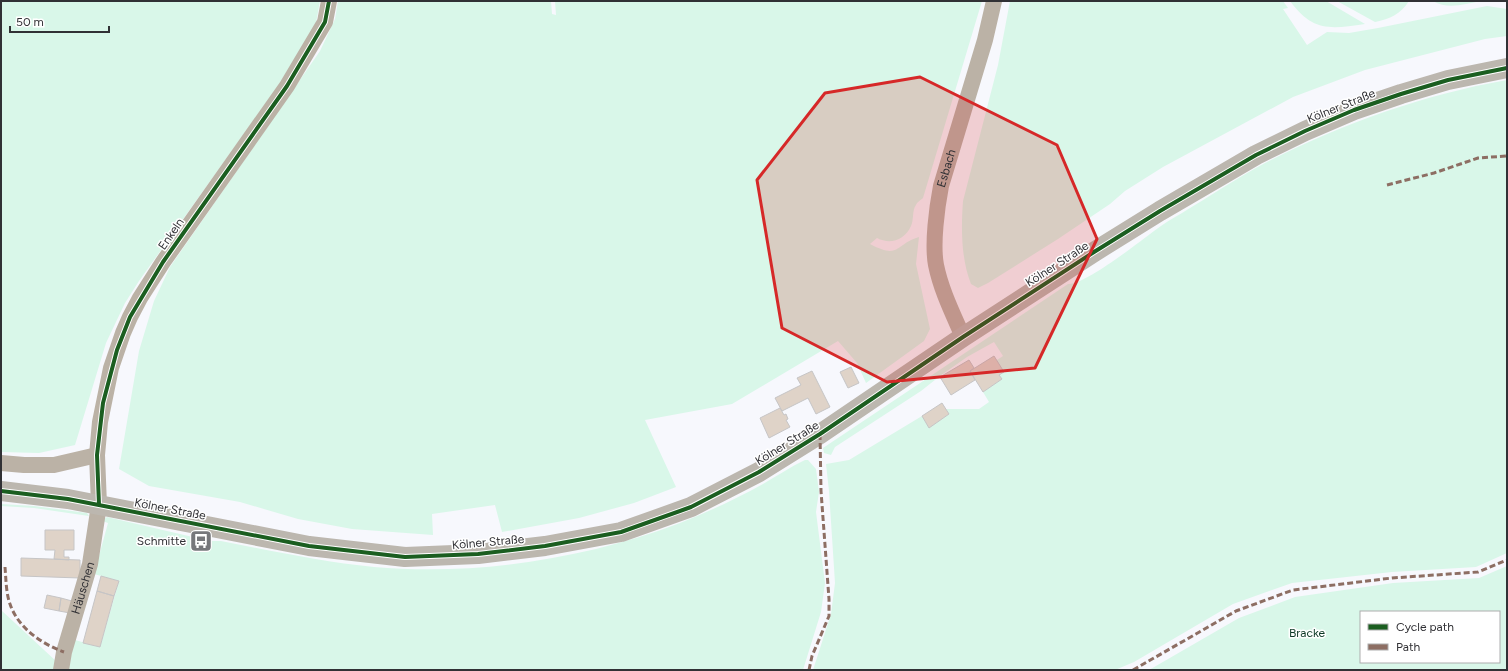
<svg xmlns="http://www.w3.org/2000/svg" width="1508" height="671" font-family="Figtree,sans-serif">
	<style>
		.green { fill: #d9f7e9; fill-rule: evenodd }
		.building { fill: #dfd3c8; stroke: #c6c5c6 }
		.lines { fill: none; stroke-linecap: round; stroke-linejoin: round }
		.minor { stroke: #bbb2a6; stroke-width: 16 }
		.major { stroke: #bcb7af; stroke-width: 20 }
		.quiet { stroke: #8d6e63; stroke-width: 3; stroke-dasharray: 6 3; stroke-linecap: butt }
		.cycleway-casing { stroke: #fff; stroke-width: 6 }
		.cycleway { stroke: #1b5e20; stroke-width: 4 }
		.marked { fill: #d62828; fill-opacity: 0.2; stroke: #d62828; stroke-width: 3; stroke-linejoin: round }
		.labels { text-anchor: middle; stroke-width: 3; stroke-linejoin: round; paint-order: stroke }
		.street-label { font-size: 12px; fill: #313135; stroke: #fff }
		.poi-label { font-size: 12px; fill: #313135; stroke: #fff; text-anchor: end }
		.park-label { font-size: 12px; fill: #0d3825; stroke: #fff }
	</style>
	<rect width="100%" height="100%" fill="#f7f8fd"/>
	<path class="green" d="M1,1H320L316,23L280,83L139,281L125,303L106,343L75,445L39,453L1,452Z
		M338,1H551L552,14L556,15L555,1H982L923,198C921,200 917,202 916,205C912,210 914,220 911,226C905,240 890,245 877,238L870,244C900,260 895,244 919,237L916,264L930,329L924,341L866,383L857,363L838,341L732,404L645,420L676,487L634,503L579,518L502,532L495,505L432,514L433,535L352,529L298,519L240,502L149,486L119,469L139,351L154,301L170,267L320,51L335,19Z
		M1010,1H1283L1288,8L1283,9L1307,45L1327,32L1349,33L1378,28L1487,6L1507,9V36L1485,39L1365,70L1293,97L1163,167L1125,191L1110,204L1058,239L988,283L978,288L971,284C961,259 961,228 963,201L998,65Z
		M1290,1H1326L1365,24C1330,29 1313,32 1290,1Z
		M1337,1H1409C1401,14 1390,19 1375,22Z
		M1433,1H1481C1465,4 1448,10 1433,1Z
		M1507,80V553L1476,567L1392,572L1292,583L1233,604L1134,662L1115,670H813L831,614L835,583L829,491L826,464L849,460L922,416L930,427L949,414L946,409H979L989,402L983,392L1002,379L999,375L997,360L1003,356L994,342L967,357L940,376L921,391L835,447L831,455L824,453L823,448L1068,284C1085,285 1139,242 1154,231C1163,224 1173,218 1182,213C1210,196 1237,178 1265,163C1342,124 1422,95 1507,80Z
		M805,460H808L816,469L819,492L816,512L825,583L821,612L803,670H67L75,640L100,647L119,581L94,574L108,523L102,521L107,517L210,541H221C272,551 323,562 374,567C475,576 585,559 680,523C708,512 736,499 763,484C777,476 790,467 805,460Z
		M1,504L34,506L87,513L89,516L34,508L1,506Z
		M1507,566V670H1149L1239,618L1295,597L1393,583L1479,578ZM1361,612H1499V662H1361Z
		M1,610L57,662L56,670H1Z"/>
	<path class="building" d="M994,356L1004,372L999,375L1002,379L983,392L970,371Z
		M969,360L974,368L970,371L975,380L951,395L940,377Z
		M851,367L859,383L848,388L840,372Z
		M812,371L830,407L816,414L808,398L782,411L775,398L801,385L797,378Z
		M942,403L949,414L929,428L922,416Z
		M780,408L784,415L786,414L788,419L786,420L790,427L769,438L760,418Z
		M45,530H74V550H64V557H69V560L54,559L55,550H45Z
		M21,558L80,560V578L21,576Z
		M101,576L119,581L114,596L97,591Z
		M97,591L114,596L100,647L83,643Z
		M47,595L61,598L59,611L44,608Z
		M61,598L72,601L70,613L59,611Z"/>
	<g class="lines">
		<g class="minor">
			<path id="s1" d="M963,337C953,314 941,290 936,265C932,244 937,207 941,186L985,40L994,1"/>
			<path d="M1,463L24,465H54L97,455"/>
			<path id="s2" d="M61,670L64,652L90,564L99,505L97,455L100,422L111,368L123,333L130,317L140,298L163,262L287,86L325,22L329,1"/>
		</g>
		<path class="major" d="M1,491L68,499L309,546L405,557L478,554L545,546L621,532L691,507L759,472L820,434L963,337L1094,252L1160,211L1256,155L1305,131L1354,110L1401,94L1448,80L1507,68"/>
		<path class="quiet" d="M1387,185L1434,173L1478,158L1507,156
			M5,567C6,579 6,593 10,604C18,628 42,644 64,652
			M809,670L812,656L829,616V599L821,491L820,434
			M1133,670L1236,611L1293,590L1392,578L1478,572L1507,560"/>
		<g class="cycleway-casing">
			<path id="cycleway" d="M1,491L68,499L309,546L405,557L478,554L545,546L621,532L691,507L759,472L820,434L963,337L1094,252L1160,211L1256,155L1305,131L1354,110L1401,94L1448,80L1507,68
				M99,505L97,455L103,403L117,350L130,317L163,262L287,86L325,22L329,1"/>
		</g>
		<use href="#cycleway" class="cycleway"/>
	</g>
	<path class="marked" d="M920,77L1057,145L1097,239L1035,368L887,382L782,328L757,180L825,93Z"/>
	<defs>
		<g id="bus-square" transform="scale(1.15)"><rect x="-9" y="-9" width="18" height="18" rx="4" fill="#76777b" stroke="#fff"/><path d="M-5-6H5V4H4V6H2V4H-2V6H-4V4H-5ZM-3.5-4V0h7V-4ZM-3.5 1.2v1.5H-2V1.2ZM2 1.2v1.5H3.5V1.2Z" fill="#fff"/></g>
	</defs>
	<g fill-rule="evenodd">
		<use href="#bus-square" x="201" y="541"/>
	</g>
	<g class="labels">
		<g class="street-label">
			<text transform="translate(1341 106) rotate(-22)" y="4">Kölner Straße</text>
			<text dy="4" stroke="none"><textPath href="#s1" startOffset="175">Esbach</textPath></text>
			<text transform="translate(171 234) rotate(-55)" y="4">Enkeln</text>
			<text transform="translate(1057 264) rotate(-33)" y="4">Kölner Straße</text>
			<text transform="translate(787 443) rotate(-32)" y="4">Kölner Straße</text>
			<text transform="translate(170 509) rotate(11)" y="4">Kölner Straße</text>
			<text transform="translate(488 542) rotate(-5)" y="4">Kölner Straße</text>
			<text dy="4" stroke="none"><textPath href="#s2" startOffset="85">Häuschen</textPath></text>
		</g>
		<g class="poi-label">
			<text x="186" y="545">Schmitte</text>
		</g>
		<g class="park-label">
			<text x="1307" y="637">Bracke</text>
		</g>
	</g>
	<rect width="1508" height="671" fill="none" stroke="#313135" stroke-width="4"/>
	<rect x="1360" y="611" width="140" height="52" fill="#ffffff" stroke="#adadae"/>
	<rect x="1368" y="624" width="20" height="6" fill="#1b5e20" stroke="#adadae"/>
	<text x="1396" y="631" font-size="12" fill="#313135">Cycle path</text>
	<rect x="1368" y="644" width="20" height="6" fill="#8d6e63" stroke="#adadae"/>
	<text x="1396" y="651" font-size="12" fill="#313135">Path</text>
	<path d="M10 26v6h99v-6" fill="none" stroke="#313135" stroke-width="2"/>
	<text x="16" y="26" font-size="12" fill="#313135" stroke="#ffffff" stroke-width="3" paint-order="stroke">50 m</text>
</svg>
